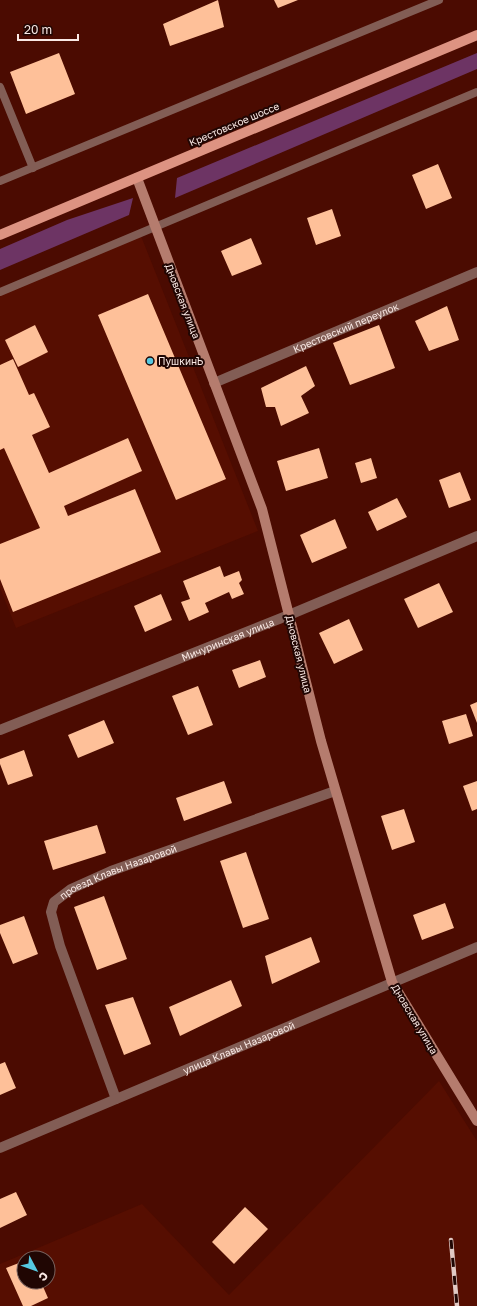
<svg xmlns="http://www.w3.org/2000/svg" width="477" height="1306" font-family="'Golos Text',sans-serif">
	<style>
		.built { fill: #560e01; fill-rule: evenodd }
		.green { fill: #6d3464 }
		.building { fill: #fec099 }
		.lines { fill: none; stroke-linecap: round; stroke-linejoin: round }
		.lane { stroke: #825d55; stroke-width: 8 }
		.street { stroke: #825d55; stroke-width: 10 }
		.secondary { stroke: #b57c6e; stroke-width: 10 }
		.primary { stroke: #dd9382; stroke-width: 10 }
		.rail-casing { stroke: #e1c9c4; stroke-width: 4.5 }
		.rail { stroke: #200603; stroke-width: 3; stroke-dasharray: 9; stroke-linecap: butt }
		.poi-dot { fill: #56c9e1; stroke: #200603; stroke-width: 1.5 }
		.labels { text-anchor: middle; stroke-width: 4; stroke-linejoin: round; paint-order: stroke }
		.street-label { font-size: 10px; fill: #fae9e5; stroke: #200603 }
		.poi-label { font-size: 10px; fill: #fae9e5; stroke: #200603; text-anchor: start }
	</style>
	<rect width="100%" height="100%" fill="#4b0b01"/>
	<path class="built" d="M141,236L258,531L16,628L0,588V295Z
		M439,1081L477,1141V1306H0V1264L142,1204L229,1295ZM24,1258H48V1282H24Z"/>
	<path class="green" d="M477,53V69L175,198L177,178Z
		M133,198L129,215L0,270V249L67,220Z"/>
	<path class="building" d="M218,0L224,27L170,46L163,24Z
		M274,0H298L278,8Z
		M59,53L75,94L26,114L10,72Z
		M438,164L452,198L426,209L412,175Z
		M332,209L341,236L316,245L307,218Z
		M251,238L262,264L232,276L221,251Z
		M148,294L226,479L176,500L98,315Z
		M447,306L459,340L429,351L415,321Z
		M35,325L48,352L18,367L5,340Z
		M379,325L395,368L350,385L333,343Z
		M13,359L29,395L34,393L50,427L32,435L49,473L128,438L142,471L64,506L68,516L135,489L161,552L13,612L0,579V544L40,528L4,448L0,450V365Z
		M306,366L315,386L301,396L309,413L281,426L275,407H266L261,388Z
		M319,448L328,478L286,491L277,461Z
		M371,458L377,478L361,483L355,463Z
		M460,472L471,500L449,508L439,480Z
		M397,498L407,517L377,531L368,512Z
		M335,519L347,548L312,563L300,535Z
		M220,566L224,577L239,571L242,580L239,583L244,594L232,599L229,592L205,603L209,612L189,621L181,602L190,599L183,581Z
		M439,583L453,612L418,628L404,599Z
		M161,594L172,620L145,632L134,606Z
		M349,619L363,650L334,664L319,633Z
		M260,660L266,677L239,688L232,670Z
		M198,686L213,725L188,735L172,696Z
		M477,702V723L470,705Z
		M466,714L473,736L449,744L442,721Z
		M104,720L114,743L78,758L68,735Z
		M24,750L33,776L8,785L0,764V759Z
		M224,781L232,803L184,821L176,798Z
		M477,781V809L472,811L463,786Z
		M404,809L415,842L392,850L381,816Z
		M97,825L106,853L53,870L44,841Z
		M246,852L269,919L243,928L220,861Z
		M104,896L127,959L97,970L74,907Z
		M445,903L454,928L422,940L413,915Z
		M24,916L38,954L13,964L0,933V925Z
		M311,937L320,962L272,984L265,956Z
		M231,980L242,1006L180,1036L169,1007Z
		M133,997L151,1044L124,1055L105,1005Z
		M5,1062L16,1088L0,1095V1064Z
		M16,1192L27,1215L0,1228V1199Z
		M245,1207L268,1229L234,1264L212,1242Z
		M24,1261V1282H41L48,1298L31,1306H23L6,1268Z"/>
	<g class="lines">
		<path class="lane" d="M0,87L33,168
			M0,181L439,0
			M0,292L477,92"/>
		<g class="street">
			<path id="s1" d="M214,383L477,272"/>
			<path id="s2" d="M0,730L289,615L477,536"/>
			<path id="s3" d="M116,1099L60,946L51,912L54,902L71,889L111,871L335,791"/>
			<path id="s4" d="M0,1148L477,947"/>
		</g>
		<path class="secondary" d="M137,178L262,509L321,741L392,982L477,1121"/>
		<path class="primary" d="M0,235L477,35"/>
		<g class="rail-casing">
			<path id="rail" d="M451,1240L457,1306"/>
		</g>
		<use href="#rail" class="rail"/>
	</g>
	<circle class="poi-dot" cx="150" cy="361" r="4"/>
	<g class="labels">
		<g class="street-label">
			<text transform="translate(234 124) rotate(-23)" y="4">Крестовское шоссе</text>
			<text transform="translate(183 301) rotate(69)" y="4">Дновская улица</text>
			<text dy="4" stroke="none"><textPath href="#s1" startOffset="143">Крестовский переулок</textPath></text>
			<text dy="4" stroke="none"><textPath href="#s2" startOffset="245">Мичуринская улица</textPath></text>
			<text transform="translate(299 654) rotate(76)" y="4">Дновская улица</text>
			<text dy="4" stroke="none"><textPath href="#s3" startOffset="280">проезд Клавы Назаровой</textPath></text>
			<text transform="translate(415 1019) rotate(59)" y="4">Дновская улица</text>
			<text dy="4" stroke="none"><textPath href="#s4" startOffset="259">улица Клавы Назаровой</textPath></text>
		</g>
		<g class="poi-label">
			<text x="158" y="365">ПушкинЪ</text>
		</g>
	</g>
	<g transform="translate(36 1270) rotate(131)"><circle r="19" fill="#200603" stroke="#77615d"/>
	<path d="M0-3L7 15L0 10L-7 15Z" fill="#56c9e1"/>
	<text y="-6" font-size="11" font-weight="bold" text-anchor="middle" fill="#fae9e5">С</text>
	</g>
	<path d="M18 34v6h60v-6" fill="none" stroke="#fae9e5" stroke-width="2"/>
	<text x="24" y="34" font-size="12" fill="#fae9e5" stroke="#200603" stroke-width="3" paint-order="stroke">20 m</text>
</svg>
